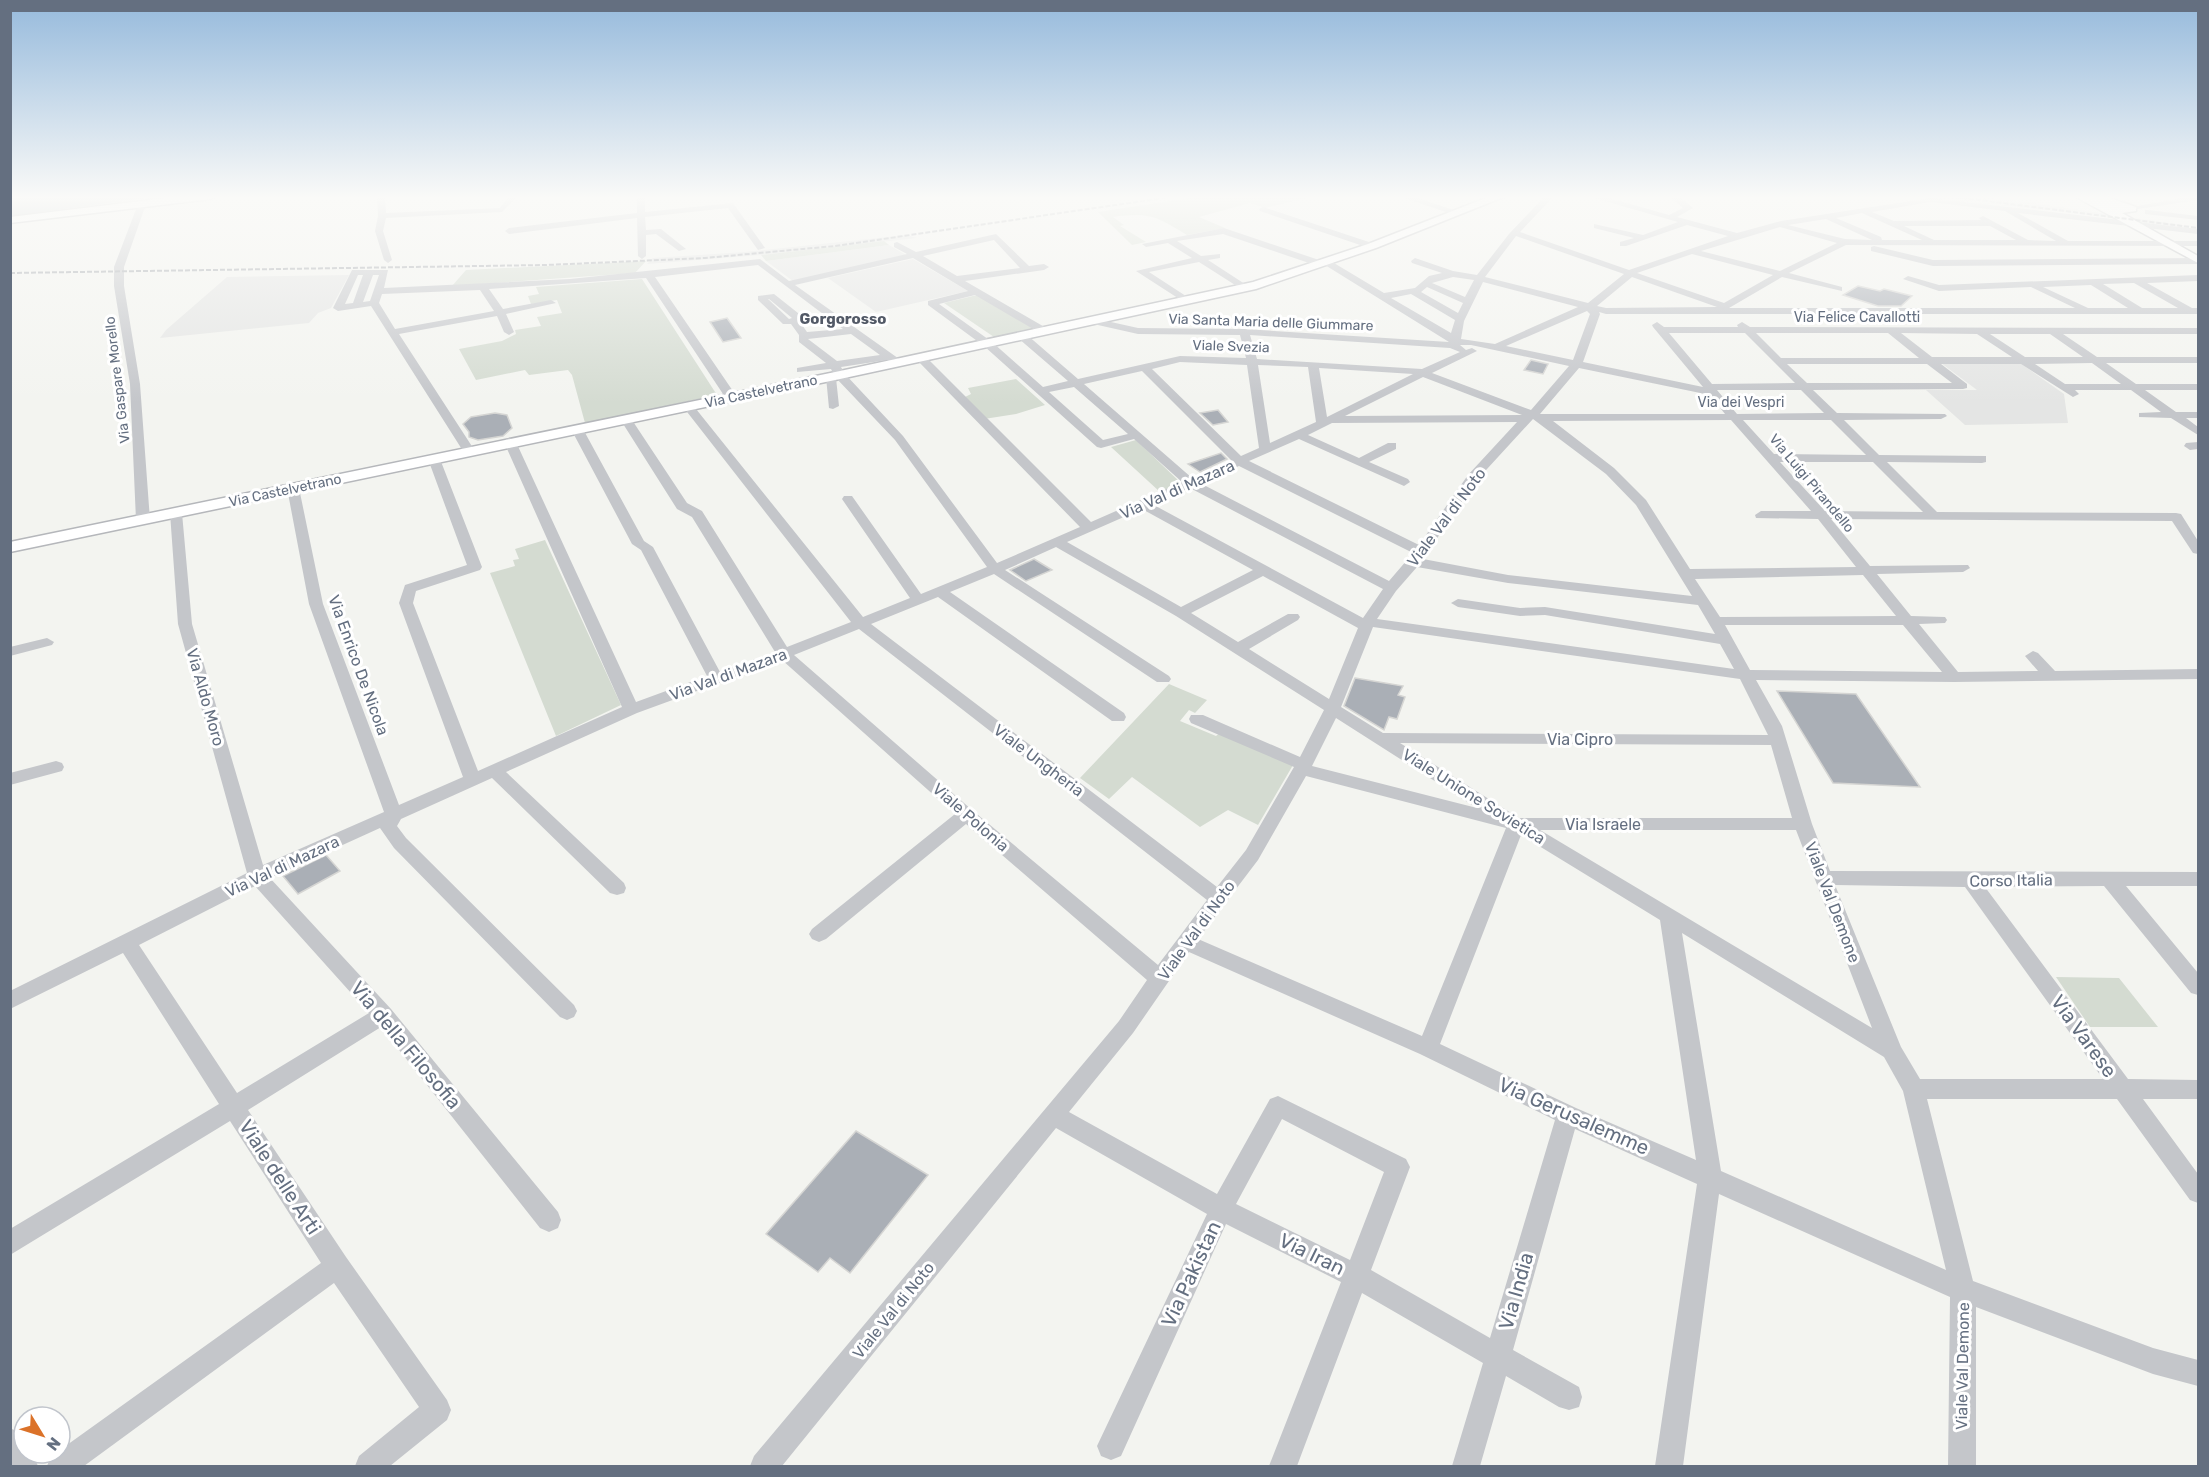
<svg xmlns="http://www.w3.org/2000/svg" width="2209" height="1477" font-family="Rubik,sans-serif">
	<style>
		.built { fill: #e4e5e4 }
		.green { fill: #d4dbd1 }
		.water { fill: #bcc4c9 }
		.building { fill: #aaafb6; stroke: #d5d5d3; stroke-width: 1.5 }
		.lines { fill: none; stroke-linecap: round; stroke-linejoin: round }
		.major-casing { stroke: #b5b7bb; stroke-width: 3 }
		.minor { fill: #c4c6ca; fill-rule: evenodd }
		.major { fill: #fff; fill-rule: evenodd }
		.rail { stroke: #a2a6ac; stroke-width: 2; stroke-dasharray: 5 2; stroke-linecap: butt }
		.labels { text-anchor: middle; stroke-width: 6; stroke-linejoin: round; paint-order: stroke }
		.far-street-label { font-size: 14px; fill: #646f80; stroke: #fff }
		.far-neighbourhood-label { font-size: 15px; font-weight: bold; fill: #525966; stroke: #fff }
		.street-label { font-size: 16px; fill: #646f80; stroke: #fff }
		.near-street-label { font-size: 20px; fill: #646f80; stroke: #fff }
	</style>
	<rect width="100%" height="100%" fill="#f3f4f0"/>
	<path class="built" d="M1902,196H1977L2018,201L2189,226V228L2056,211Z
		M906,235L917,238L761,255L647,264L653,258L745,252Z
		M889,245L906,255L793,281L766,261Z
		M913,259L968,291L876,312L828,278Z
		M349,275L331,308L318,313L309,323L160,338L166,330L227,277Z
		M1941,363H2020L2064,394L2068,423L1965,425L1926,390H1977Z"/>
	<path class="green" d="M1203,196H1316L1265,208L1250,203L1199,217L1225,228L1187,235C1156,216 1149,212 1113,217L1124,225L1120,226L1146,242L1132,245L1098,212Z
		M884,241L889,245L766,261L761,255Z
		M646,261L635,273L452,286L466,270Z
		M642,279L717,395L585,423L572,375L568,370L529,375L525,370L476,380L459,349L502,341L516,334L515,330L541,326L537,317L562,313L557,300L531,304L528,296L539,294L536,287Z
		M977,295L1034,329L994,337L944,303Z
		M1016,379L1045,405L1016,414L984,419L965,397L971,394L968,388Z
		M1136,440L1181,483L1160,492L1111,447Z
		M545,540L621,705L556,736L490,573L515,566L513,560L519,559L515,549Z
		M1169,684L1207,700L1195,713L1189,710L1180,721L1216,736L1221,732L1293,765L1258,825L1228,810L1200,827L1132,777L1109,799L1080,778Z
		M2056,977L2119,978L2158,1027H2090Z"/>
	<path class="water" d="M11,196H162L11,216Z"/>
	<path class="building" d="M1858,286L1880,291L1884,289L1912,296L1901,306H1878L1843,295Z
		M727,318L741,338L723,342L710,322Z
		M1531,360L1548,364L1543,374L1524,370Z
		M1218,410L1228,422L1213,425L1200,413Z
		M495,413L507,415L512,428L503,436L478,440L469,437V432L463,424L471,417Z
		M1221,453L1227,459L1200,472L1188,464Z
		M1034,559L1052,570L1026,581L1010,570Z
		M1355,678L1403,686L1398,695L1405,697L1397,719L1389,717L1384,730L1344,706Z
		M1777,691L1856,694L1920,787L1833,783Z
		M326,855L340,871L298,894L283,876Z
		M856,1131L928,1175L850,1273L830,1258L818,1272L766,1234Z"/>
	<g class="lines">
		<g class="major-casing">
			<path id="major" d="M182,196H216L211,199L10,223V217Z
				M1491,196H1506L1376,248L1256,289L840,379L10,552V542L840,371L1253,282L1368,244Z
				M2074,196H2104L2136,207V211L2122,213L2198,256V263Z"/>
		</g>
		<path class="minor" d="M377,196H385L386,213L500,208L509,196H518L502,212L386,218L383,231L392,260L388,263L384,260L375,231L378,216Z
			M637,196H645V212L733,203L765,248L758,250L728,208L645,217L646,230L661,229L686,249L679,251L656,234L646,235V256L642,259L638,256L637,218L509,234L505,231L509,228L637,213Z
			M1398,196H1412L1462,213L1455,215Z
			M1545,196H1554L1520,232L1629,270L1728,236L1687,225L1626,246H1620V242L1634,238L1594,228V224L1643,235L1678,222L1587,196H1602L1669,215L1683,208L1669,196H1679L1693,208L1677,217L1737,233L1781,221L1930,198L2198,229V234L2018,213L2068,241H2198V246L1846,245L1789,273L1842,287V291L1782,277L1729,308H2075L2031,287L1939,291L1903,279L1908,276L1939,285L2198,275V281L2147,283L2192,308H2198V314H1606L1599,312L1600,314L1583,362L1703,387L1653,327L1652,325L1657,322L1664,327H1738L1737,325L1742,322L1750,327L2198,328V334H2063L2097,357H2198V363H2106L2136,384H2198V390H2145L2176,412H2198V418H2186L2198,427V435L2171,418L2139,417V413L2161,412L2131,390H2075L2079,394L2073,397L2021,364H1941L1967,384V388L1963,389L1813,390L1837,413L1945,414L1947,416L1941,419L1844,420L1879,455L1986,456V462L1982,463L1887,462L1937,512L2176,513L2181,514L2198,541V554L2193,553L2172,521L1831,519L1870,566L1968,565L1970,568L1963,572L1877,574L1911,616L1945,617L1947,620L1945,623L1919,624L1958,672L2038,671L2025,656L2033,651L2038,653L2055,671L2198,669V679L1954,682L1756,680L1782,726L1812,824L1830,871L2198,872V886H2126L2198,973V995L2191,993L2104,886L1985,887L2128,1079L2198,1080V1099H2143L2198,1174V1203L2190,1200L2117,1099H1927L1973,1281L2153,1348L2198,1360V1386L2153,1374L1976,1307V1466H1948L1950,1297L1719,1194L1683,1466H1655L1697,1184L1575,1129L1513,1350L1579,1387L1582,1397L1579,1407L1569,1410L1559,1407L1506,1376L1480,1466H1452L1483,1363L1362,1293L1297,1466H1269L1341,1282L1226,1224L1121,1456L1111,1460L1101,1456L1097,1446L1207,1214L1056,1128L782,1466H750L754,1456L1119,1021L1147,980L966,824L826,939L819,942L812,939L809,934L812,929L955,814L782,660L637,713L506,772L624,883L626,888L624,893L617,895L610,893L492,778L401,819L397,826L406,838L574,1005L577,1011L574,1017L567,1020L560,1017L394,848L380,828L270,878L391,1009L558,1212L561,1220L558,1228L549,1232L540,1228L381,1027L248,1110L346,1257L447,1400L451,1410L447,1420L390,1466H355L359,1456L419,1407L334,1283L84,1466H47L51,1456L60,1453V1450L321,1263L230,1121L10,1255V1229L219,1104L123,953L10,1009V991L247,873L178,624L170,513L171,510H181L182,513L192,624L263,865L384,812L309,604L287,488L289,485H297L299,488L323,604L399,805L463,777L399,603L405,585L467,565L428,459L430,456H438L440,459L482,567L480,570L416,591L413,603L478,771L622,707L504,442L506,439L510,438L516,442L636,702L707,676L641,550L632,544L571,429L573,427L577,426L583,429L644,541L653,547L720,672L775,652L692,517L677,509L620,419L622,417H630L687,503L702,511L787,647L851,622L684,408V404H692L863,617L910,598L842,499L844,496H852L921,594L987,567L895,440L836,378L839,406L833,409L829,408L826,377L834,375L831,369L797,372V368L826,363L799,342V335L791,324H783L758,300V296L774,294L803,317V321L800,322L807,332L843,329L758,265L655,277L737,397L731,400L725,397L646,278L489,289L503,309L551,300L556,303L506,314L514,332L509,335L504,332L497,316L399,334L475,451L469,455L463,451L371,306L338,311L333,308L352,270H388L384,288L570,279L760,259L789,281L907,254L894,247V243L897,242L916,252L996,234L1029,266L1044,264L1049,267L1044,270L965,281L1048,329V333H1040L975,295L939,304L992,342L1043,387L1068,381L1018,338V334H1026L1078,379L1180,356L1246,358L1240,335L1138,334L1089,323V319L1093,318L1138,328L1244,329L1449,342L1325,265L1318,266L1223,234L1177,241L1201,256L1220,254V258L1208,260L1251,288L1243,290L1199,262L1149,272L1192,300L1184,302L1136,271L1192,258L1168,243L1146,247L1142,244L1224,228L1322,261L1329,260L1384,293L1415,288L1429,276L1442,273L1412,263L1411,261L1415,258L1453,271L1477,275L1509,234ZM1930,202L2005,211L2056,241L2028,240L1983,216L1979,218L1981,220L1894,221L1872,212ZM1862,213L1922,240H1882L1881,237L1836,218ZM1826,219L1872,240L1845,239L1788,225ZM1904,226H1990L2016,240H1934ZM1780,227L1837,243L1780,271L1701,251ZM1516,236L1624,274L1588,303L1485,277ZM994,240L1020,268L957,276L923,256ZM1692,254L1773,275L1724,303L1637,273ZM913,258L968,291L928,301V305L984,346L1097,447L1101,448L1134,439L1182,482L1091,522L925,356H917V360L1080,527L997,563L903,436L845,374L841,367L887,360L898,366L903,363L902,361L795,285ZM358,275H363L353,303L345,304ZM373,275H379L370,301L363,302ZM1453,277L1474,280L1465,297L1432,283ZM1632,277L1717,307L1606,308L1597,306ZM1483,282L1578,307L1495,344L1461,339L1464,321ZM2134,283L2178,308H2142L2103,284ZM2091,285L2128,308H2088L2043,287ZM1427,287L1463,303L1458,313L1421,292ZM480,290L494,311L395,329L379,303L382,294ZM1411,294L1455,320L1451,333L1391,298ZM768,299H769L792,318L789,319ZM1587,311L1590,314L1573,360L1506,346ZM1669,333H1745L1795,383L1712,384ZM1756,333H1888L1919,358H1781ZM1901,333L1977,334L2012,357H1932ZM851,334L880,355L837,361L808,339ZM1990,334H2050L2083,357H2025ZM1250,335L1450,348L1460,352L1422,369L1257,359ZM1460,345H1471L1569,366L1531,410L1432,373L1477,351L1472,348L1466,350ZM1180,362L1247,365L1259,448L1241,456L1152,369ZM2092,363L2121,384H2065L2035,364ZM1787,364H1927L1952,383H1807ZM1258,365L1308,367L1316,422L1270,443ZM1319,368L1413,374L1327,417ZM1579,368L1710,395L1725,414H1540ZM1142,371L1231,460L1192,478L1084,384ZM1423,377L1522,415L1345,416ZM1074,387L1128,434L1103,440L1049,392ZM1717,390H1801L1824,413L1737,414ZM1533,419L1606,474L1636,505L1692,596L1508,575L1423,559L1476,481ZM1731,420L1811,511H1761L1755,515L1756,518L1818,519L1856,567L1690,569L1646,500L1614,468L1553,421ZM1743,420H1831L1866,455L1774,454ZM1517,422L1468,475L1419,545L1249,461L1299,439L1404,486L1410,482L1408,479L1369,462L1396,449V443H1388L1359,458L1308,435L1332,423ZM1780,462H1873L1923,512L1825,511ZM1239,466L1413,553L1389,581L1200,483ZM1190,488L1383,589L1363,618L1152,504ZM1142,509L1253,570L1181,607L1067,542ZM1056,547L1176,616L1324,710L1300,757L1203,715H1191L1189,719L1191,723L1294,767L1246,850L1217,887L871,624L938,597L1112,721H1124L1126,717L1124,713L950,592L994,574L1157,682H1169L1171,679L1169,676L1005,570ZM1417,567L1508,583L1698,605L1715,634L1545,607L1520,608L1458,599L1451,603L1458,607L1520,616L1545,615L1720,644L1734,669L1377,619L1396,591ZM1863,575L1896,616L1720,617L1695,579ZM1263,576L1358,628L1329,699L1249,649L1298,620L1300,617L1298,614H1288L1238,642L1191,613ZM1725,625H1903L1942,672L1750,670ZM1373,627L1740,679L1768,735L1383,733L1341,707ZM859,629L1207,900L1158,965L972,810L794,655ZM1336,718L1477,808L1312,766ZM1400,743L1771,745L1792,818H1519ZM1306,776L1506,828L1422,1036L1198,939L1258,860ZM1540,830H1796L1872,1028ZM1521,835L1660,920L1696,1160L1576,1108L1440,1044ZM1835,885L1965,887L2103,1079H1920L1901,1047ZM255,886L369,1013L237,1093L139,945ZM1682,933L1884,1057L1903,1091L1946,1270L1721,1171ZM1189,952L1420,1054L1555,1120L1490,1338L1371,1270L1410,1167L1406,1159L1278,1096L1270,1099L1217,1194L1069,1112L1133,1033ZM1282,1119L1384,1172L1350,1260L1236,1204Z
			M2192,196H2198V200L2131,210L2127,208Z
			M142,202L146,204L124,267V286L140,384L150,520L143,524L136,520L130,384L114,286V267L138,204Z
			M1263,207L1375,244L1376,246L1369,248L1260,211L1259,209Z
			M2148,210L2198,216V220L2145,214V210Z
			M1874,246L1933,260L2198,258V264L1933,266L1871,251V247Z
			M2198,442V449L2190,450L2184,446L2186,443Z
			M47,638L54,642L52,645L10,656V647Z
			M56,761L62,763L64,767L62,771L10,785V773Z
			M10,1428C24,1434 24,1440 24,1453H32L38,1466H10Z"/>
		<use href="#major" class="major"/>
		<path class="rail" d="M1948,196L2198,228
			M10,273L546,265L705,258L835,246L1177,196"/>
	</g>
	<linearGradient id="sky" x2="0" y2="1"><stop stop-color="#96badc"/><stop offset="0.49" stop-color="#fafaf8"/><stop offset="1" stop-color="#fafaf8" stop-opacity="0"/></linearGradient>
	<rect width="2209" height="403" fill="url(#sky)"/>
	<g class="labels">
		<g class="far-street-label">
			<text x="1857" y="322">Via Felice Cavallotti</text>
			<text transform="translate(1271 322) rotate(2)" y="5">Via Santa Maria delle Giummare</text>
			<text transform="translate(1231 346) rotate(2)" y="5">Viale Svezia</text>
			<text transform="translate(117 380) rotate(-97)" y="5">Via Gaspare Morello</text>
			<text transform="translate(761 391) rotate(-12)" y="5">Via Castelvetrano</text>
			<text x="1741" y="407">Via dei Vespri</text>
			<text transform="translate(1812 483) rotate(50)" y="5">Via Luigi Pirandello</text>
			<text transform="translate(285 490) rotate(-12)" y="5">Via Castelvetrano</text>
		</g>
		<g class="far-neighbourhood-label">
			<text x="843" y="324">Gorgorosso</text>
		</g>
		<g class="street-label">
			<text transform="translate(1177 489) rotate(-24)" y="6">Via Val di Mazara</text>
			<text transform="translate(1446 517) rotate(-53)" y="6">Viale Val di Noto</text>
			<text transform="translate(359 665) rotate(70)" y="6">Via Enrico De Nicola</text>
			<text transform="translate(728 674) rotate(-20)" y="6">Via Val di Mazara</text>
			<text transform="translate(206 697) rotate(74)" y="6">Via Aldo Moro</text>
			<text x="1580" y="745">Via Cipro</text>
			<text transform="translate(1039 760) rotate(37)" y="6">Viale Ungheria</text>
			<text transform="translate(1474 796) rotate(32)" y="6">Viale Unione Sovietica</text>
			<text transform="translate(971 817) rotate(41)" y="6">Viale Polonia</text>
			<text x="1603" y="830">Via Israele</text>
			<text transform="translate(282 866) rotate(-25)" y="6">Via Val di Mazara</text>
			<text transform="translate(2011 880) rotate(-1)" y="6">Corso Italia</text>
			<text transform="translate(1833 902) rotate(69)" y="6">Viale Val Demone</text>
			<text transform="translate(1196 930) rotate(-54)" y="6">Viale Val di Noto</text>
			<text transform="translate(893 1310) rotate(-51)" y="6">Viale Val di Noto</text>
			<text transform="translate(1962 1366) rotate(-89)" y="6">Viale Val Demone</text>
		</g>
		<g class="near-street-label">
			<text transform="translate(2084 1036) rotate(54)" y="7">Via Varese</text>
			<text transform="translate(406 1045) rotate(50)" y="7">Via della Filosofia</text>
			<text transform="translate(1574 1116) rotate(24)" y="7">Via Gerusalemme</text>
			<text transform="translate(280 1177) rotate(57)" y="7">Viale delle Arti</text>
			<text transform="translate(1312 1254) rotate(26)" y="7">Via Iran</text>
			<text transform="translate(1191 1274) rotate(-65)" y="7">Via Pakistan</text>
			<text transform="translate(1516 1291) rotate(-74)" y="7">Via India</text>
		</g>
	</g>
	<rect width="2209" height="1477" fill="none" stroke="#646f80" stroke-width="24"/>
	<g transform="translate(42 1435) rotate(128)"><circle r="28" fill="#ffffff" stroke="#c1c5cc" stroke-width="1.5"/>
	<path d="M0-4.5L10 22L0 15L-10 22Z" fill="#db7229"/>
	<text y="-9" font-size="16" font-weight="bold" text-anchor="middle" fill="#646f80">N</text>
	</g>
</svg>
